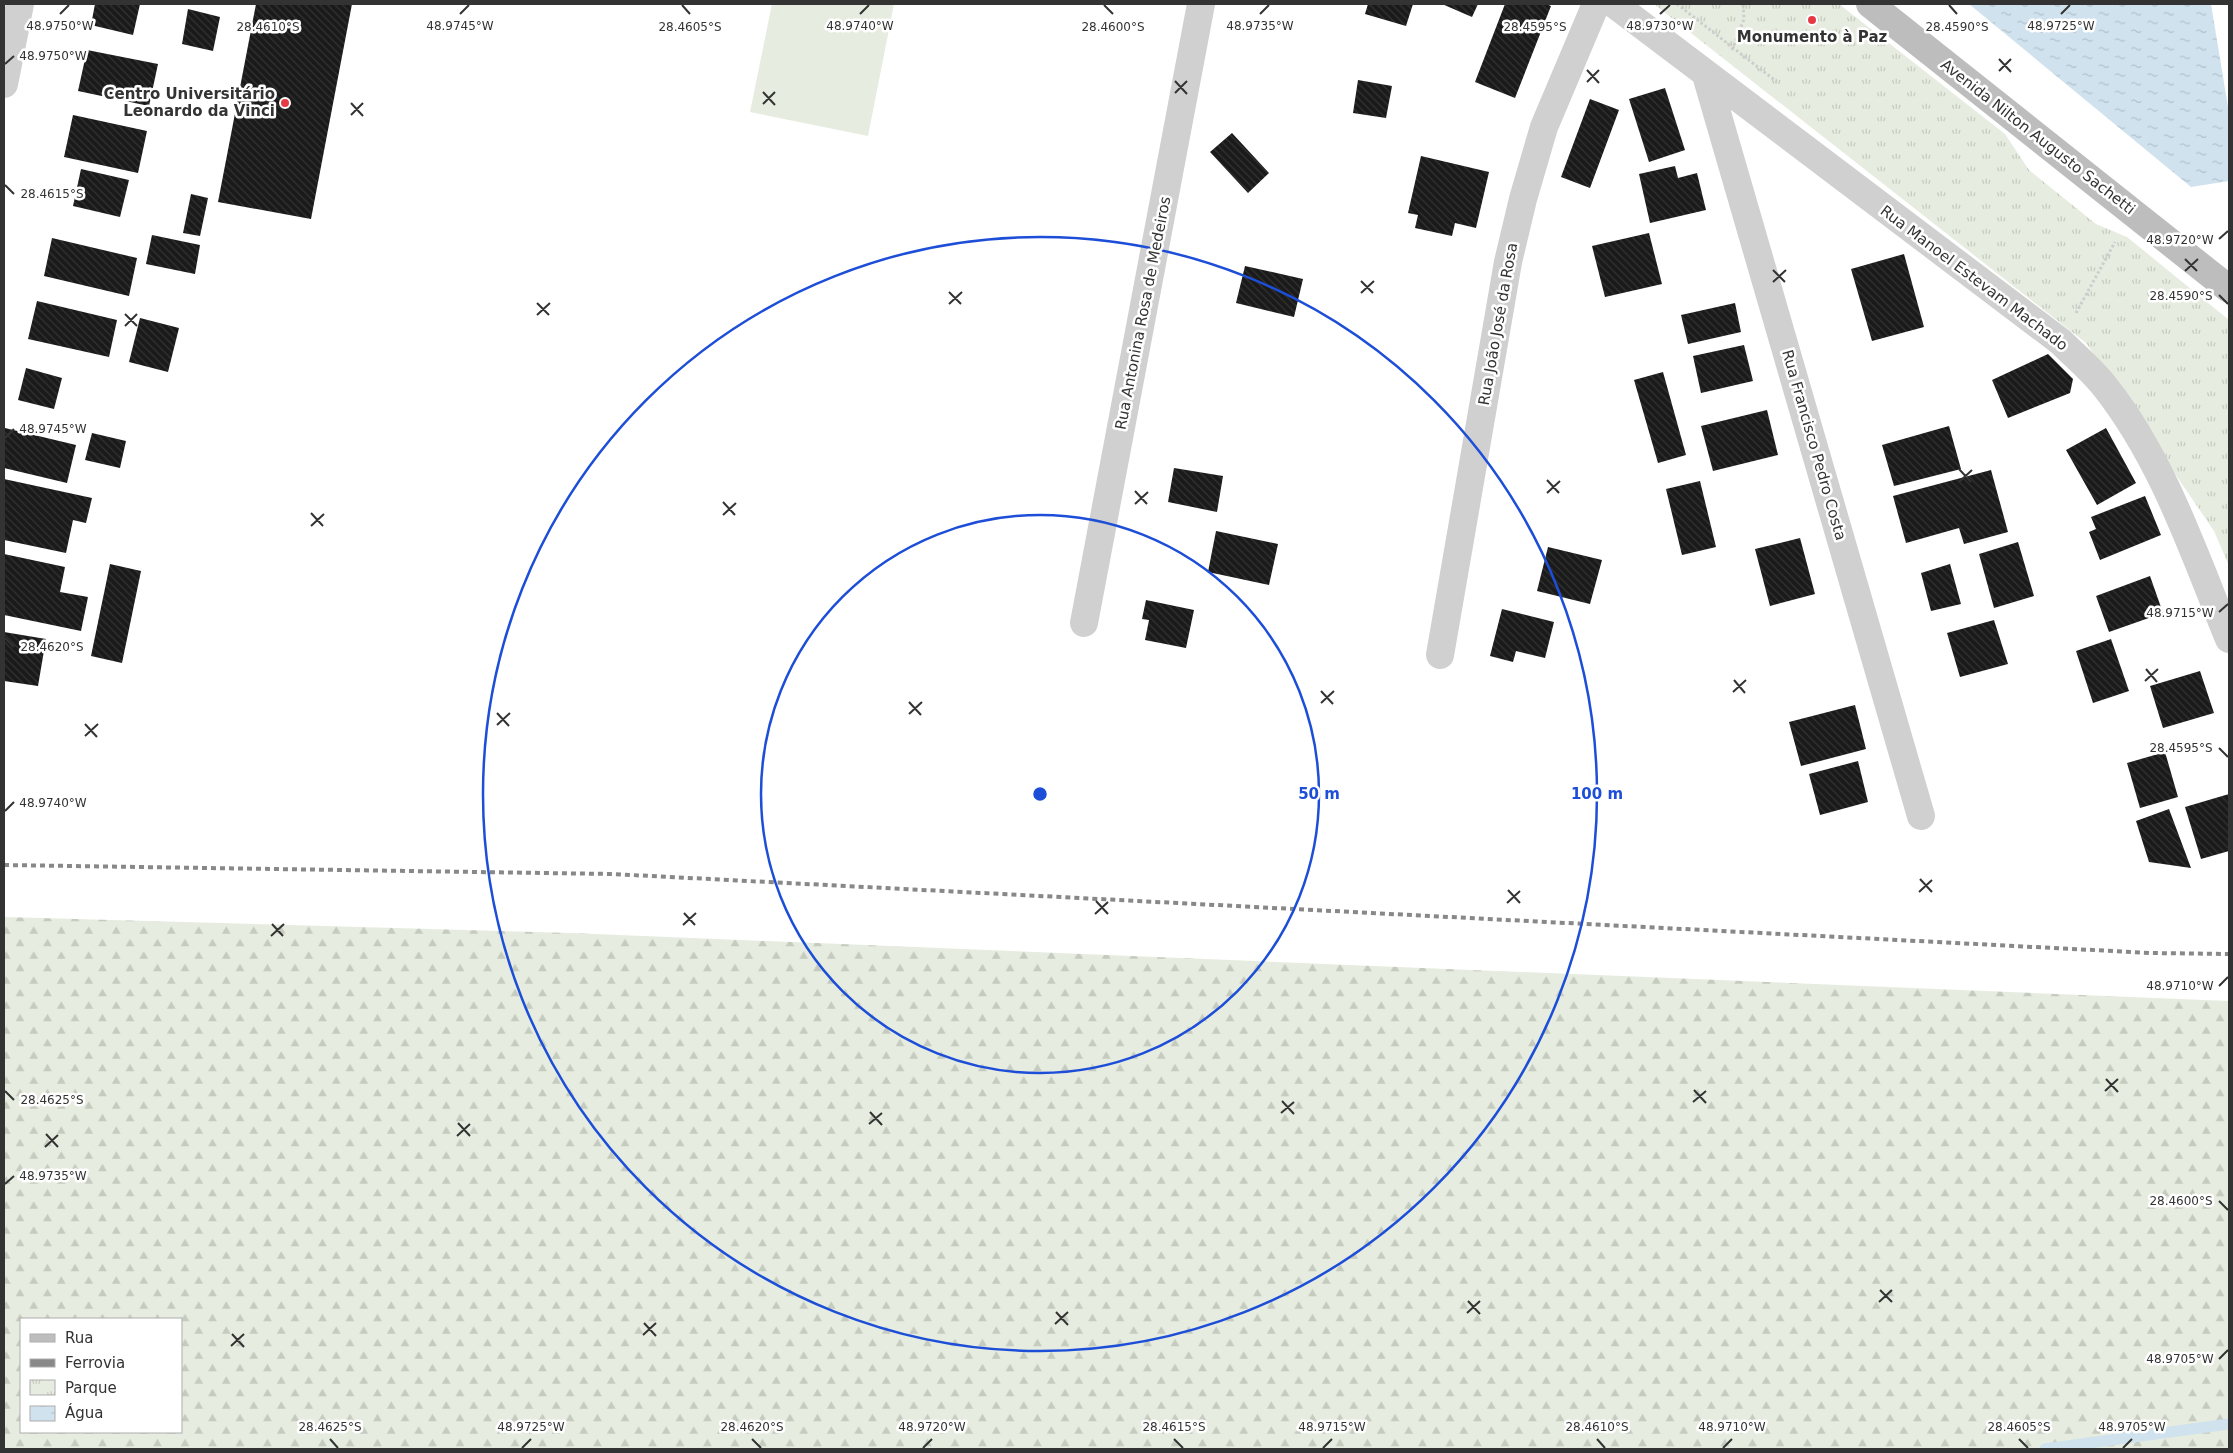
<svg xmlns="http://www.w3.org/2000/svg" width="2233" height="1453" font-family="'DejaVu Sans',sans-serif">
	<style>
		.forest { fill: url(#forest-firs); fill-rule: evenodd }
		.park { fill: url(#park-tufts) }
		.pitch { fill: #e6ecdf }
		.water { fill: url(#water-ripples) }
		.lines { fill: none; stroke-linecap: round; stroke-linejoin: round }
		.stream { stroke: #cfe2ee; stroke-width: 11 }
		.building { fill: url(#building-back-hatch) }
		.path { stroke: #cdcdcd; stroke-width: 3; stroke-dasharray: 2.5 2.5; stroke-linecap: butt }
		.street { stroke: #d0d0d0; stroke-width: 28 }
		.secondary { stroke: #bdbdbd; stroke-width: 28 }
		.rail { stroke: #888; stroke-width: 4; stroke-dasharray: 5 4; stroke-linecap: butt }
		.ticks { fill: none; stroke: #333; stroke-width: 2 }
		.ring { fill: none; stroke: #1d4ed8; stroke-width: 2.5 }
		.poi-dot { fill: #e63946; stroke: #fff; stroke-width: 2 }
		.labels { text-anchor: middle; stroke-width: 5; stroke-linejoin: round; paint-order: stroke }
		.poi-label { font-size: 15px; font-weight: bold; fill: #333; stroke: #fff }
		.street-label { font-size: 15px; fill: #333; stroke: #fff }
		.ticks-label { font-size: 12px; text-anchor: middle; fill: #333; stroke: #fff; stroke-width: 5; stroke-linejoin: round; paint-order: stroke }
		.centre { fill: #1d4ed8; stroke: #fff; stroke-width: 2.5 }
		.ring-label { font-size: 15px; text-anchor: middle; font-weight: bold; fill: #1d4ed8; stroke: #fff; stroke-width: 5; stroke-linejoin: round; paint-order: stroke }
	</style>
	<defs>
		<pattern id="forest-firs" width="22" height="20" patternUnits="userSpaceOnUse" patternTransform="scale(1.25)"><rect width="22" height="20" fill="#e6ecdf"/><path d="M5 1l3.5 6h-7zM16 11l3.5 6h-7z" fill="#c6cbc0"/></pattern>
		<pattern id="park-tufts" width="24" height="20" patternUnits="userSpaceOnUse" patternTransform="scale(1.25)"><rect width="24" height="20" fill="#e6ecdf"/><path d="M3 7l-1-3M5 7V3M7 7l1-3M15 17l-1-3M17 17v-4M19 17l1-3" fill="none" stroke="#c6cbc0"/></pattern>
		<pattern id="water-ripples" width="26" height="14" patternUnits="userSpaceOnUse" patternTransform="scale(1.25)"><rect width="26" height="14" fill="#cfe2ee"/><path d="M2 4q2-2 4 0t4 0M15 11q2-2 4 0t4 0" fill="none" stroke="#b2c2cd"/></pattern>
		<pattern id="building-back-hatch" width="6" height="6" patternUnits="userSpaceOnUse" patternTransform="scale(1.25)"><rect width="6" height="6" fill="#1a1a1a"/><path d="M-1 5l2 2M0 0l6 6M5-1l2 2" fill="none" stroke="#333"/></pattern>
	</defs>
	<rect width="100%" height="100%" fill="#fff"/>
	<path class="forest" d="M4,917L571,933L2229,1001V1449H4ZM21,1319H181V1432H21Z"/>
	<path class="park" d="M1654,4H1839L2005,134L2029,170L2096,224L2127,237L2229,320V566L2214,531L2086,343Z"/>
	<path class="pitch" d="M772,4H894L868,136L750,112Z"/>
	<path class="water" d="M1969,4H2211L2229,113V181L2191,187Z"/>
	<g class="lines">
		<path class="stream" d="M2045,1449L2229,1424"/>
	</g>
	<path class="building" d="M95,4H140L133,35L91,25Z
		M256,4H352L311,219L218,202Z
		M1368,4H1413L1406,26L1365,14Z
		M1442,4H1478L1472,17Z
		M1505,4H1546L1551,6L1515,98L1475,82Z
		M188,9L220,17L213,51L182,44Z
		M87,50L158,64L149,106L78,91Z
		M1358,80L1392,86L1386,118L1353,113Z
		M1665,88L1685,150L1649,162L1629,99Z
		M1590,99L1619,110L1590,188L1561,177Z
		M73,115L147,131L138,173L64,157Z
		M1232,133L1269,173L1248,193L1210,152Z
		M1421,156L1489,172L1476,228L1455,223L1452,236L1415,228L1418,215L1408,213Z
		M1675,166L1678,178L1697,173L1706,210L1650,223L1639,174Z
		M81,169L129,180L120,217L73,206Z
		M191,194L208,198L200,236L183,233Z
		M1649,233L1662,284L1605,297L1592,246Z
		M152,235L200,245L195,274L146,264Z
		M52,238L137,258L129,296L44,276Z
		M1904,254L1924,327L1872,341L1851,269Z
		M1245,266L1303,279L1294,317L1236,303Z
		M37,301L117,320L109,357L28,339Z
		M1735,303L1741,332L1688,344L1681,315Z
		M140,318L179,328L168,372L129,362Z
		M1744,345L1753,381L1701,393L1693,356Z
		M2048,354L2073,379L2070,393L2008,418L1992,380Z
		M26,368L62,378L54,409L18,400Z
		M1663,372L1686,455L1658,463L1634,380Z
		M1767,410L1778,455L1713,471L1701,426Z
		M1949,426L1961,469L1894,486L1882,445Z
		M5,428L76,445L67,483L4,468Z
		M2106,428L2136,483L2097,505L2066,450Z
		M92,433L126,441L120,468L85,460Z
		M1174,468L1223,476L1217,512L1168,502Z
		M1991,470L2008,532L1964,544L1959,528L1906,543L1893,496Z
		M4,479L92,498L86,523L73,520L66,553L4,540Z
		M1700,481L1716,547L1682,555L1666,489Z
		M2145,496L2161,535L2100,560L2089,532L2096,529L2091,517Z
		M1216,531L1278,544L1269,585L1208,572Z
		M1800,538L1815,594L1770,606L1755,549Z
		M2018,542L2034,596L1994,608L1979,554Z
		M1548,547L1602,560L1590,604L1537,591Z
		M4,554L65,567L60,592L88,597L81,631L4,615Z
		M110,564L141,571L122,663L91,656Z
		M1950,564L1961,604L1931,611L1921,573Z
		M2150,576L2163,613L2109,632L2096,596Z
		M1146,600L1194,610L1186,648L1145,640L1149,620L1142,619Z
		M1502,609L1554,622L1545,658L1516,651L1513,662L1490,656Z
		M1994,620L2008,664L1960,677L1947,633Z
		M4,632L46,639L38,686L4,681Z
		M2111,639L2129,691L2093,703L2076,651Z
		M2200,671L2214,713L2163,728L2150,686Z
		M1855,705L1866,749L1801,766L1789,722Z
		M2165,752L2178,797L2140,808L2127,763Z
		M1858,761L1868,802L1820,815L1809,774Z
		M2229,794V851L2201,859L2185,807Z
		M2169,809L2191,868L2149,862L2136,821Z"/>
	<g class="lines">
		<path class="path" d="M1677,4L1777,82
			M1732,50L1744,19L1743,4
			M2076,313L2115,242"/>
		<path class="street" d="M1614,4L2061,342C2076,357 2093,371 2106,388C2164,462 2194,554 2229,639
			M1706,75L1921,816
			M4,84L20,4
			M1084,623L1201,4
			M1440,655L1508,262L1523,199L1544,127L1596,4"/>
		<path class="secondary" d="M1870,4L2229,289"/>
		<path class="rail" d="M4,865L612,874L2151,953L2229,954"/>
	</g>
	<path class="ticks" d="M260,5L268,14M682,5L690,14M1104,5L1113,14M1527,5L1535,14M1949,5L1957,14M60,14L69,5M460,14L469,5M860,14L869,5M1260,14L1269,5M1660,14L1670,5M2061,14L2070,5M1999,59L2011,72M5,64L14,56M1587,70L1599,83M1999,71L2011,59M1175,81L1187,94M1587,82L1599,70M763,92L775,105M1175,93L1187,81M351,103L363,116M763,104L775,92M351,115L363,103M5,185L14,194M2219,239L2228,231M2185,259L2197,271M1773,270L1785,282M2185,271L2198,259M1361,281L1373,293M1773,282L1786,270M949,292L961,304M1361,293L1374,281M2219,295L2228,304M537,303L549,315M949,304L962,292M125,314L137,326M537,315L550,303M125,326L137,314M5,438L14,429M1959,469L1971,482M1547,480L1559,493M1959,482L1972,470M1135,491L1147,504M1547,493L1560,481M723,502L735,515M1135,504L1148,492M311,513L323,526M723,515L736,503M311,526L324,514M2219,612L2228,604M5,638L14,647M2146,669L2157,682M1734,680L1745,693M2145,681L2158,669M1321,691L1333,704M1733,692L1746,680M909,702L921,715M1321,703L1334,691M497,713L509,726M909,714L922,702M85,724L97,737M497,725L510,713M85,736L98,724M2219,748L2228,757M5,811L14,802M1920,879L1932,892M1508,890L1520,903M1919,892L1932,880M1096,901L1108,914M1507,903L1520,891M684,913L695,925M1095,914L1108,902M272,924L283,936M683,925L696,913M271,936L284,924M2219,986L2228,977M2106,1079L2118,1092M1694,1090L1706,1103M5,1091L14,1100M2105,1091L2118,1079M1282,1101L1294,1114M1693,1102L1706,1091M870,1112L882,1125M1281,1113L1294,1102M458,1123L470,1136M869,1124L882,1113M46,1134L58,1147M457,1136L470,1124M45,1147L58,1135M5,1184L14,1176M2219,1201L2228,1210M1880,1290L1892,1302M1468,1301L1480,1314M1879,1302L1892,1290M1056,1312L1068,1325M1467,1313L1480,1301M644,1323L656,1336M1055,1324L1068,1312M232,1334L244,1347M643,1335L656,1323M231,1346L244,1334M2219,1359L2228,1350M330,1439L338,1448M752,1439L761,1448M1174,1439L1183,1448M1597,1439L1605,1448M2019,1439L2028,1448M522,1448L531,1439M923,1448L932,1439M1323,1448L1332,1439M1723,1448L1732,1439M2123,1448L2132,1439"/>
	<g class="ring">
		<circle cx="1040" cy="794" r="279"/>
		<circle cx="1040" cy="794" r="557"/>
	</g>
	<g class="poi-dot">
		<circle cx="1812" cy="20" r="5"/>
		<circle cx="285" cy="103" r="5"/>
	</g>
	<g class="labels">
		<g class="poi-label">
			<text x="1812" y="42">Monumento à Paz</text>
			<text x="275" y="99" text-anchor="end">Centro Universitário<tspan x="275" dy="17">Leonardo da Vinci</tspan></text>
		</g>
		<g class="street-label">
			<text transform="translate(2038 137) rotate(38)" y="5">Avenida Nilton Augusto Sachetti</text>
			<text transform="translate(1974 278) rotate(37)" y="5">Rua Manoel Estevam Machado</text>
			<text transform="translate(1143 313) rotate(-79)" y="5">Rua Antonina Rosa de Medeiros</text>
			<text transform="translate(1498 324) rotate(-80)" y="5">Rua João José da Rosa</text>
			<text transform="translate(1814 445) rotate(74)" y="5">Rua Francisco Pedro Costa</text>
		</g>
	</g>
	<g class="ticks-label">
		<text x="60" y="30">48.9750°W</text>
		<text x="460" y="30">48.9745°W</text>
		<text x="860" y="30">48.9740°W</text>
		<text x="1260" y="30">48.9735°W</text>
		<text x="1660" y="30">48.9730°W</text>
		<text x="2061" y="30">48.9725°W</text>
		<text x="268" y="31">28.4610°S</text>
		<text x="690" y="31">28.4605°S</text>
		<text x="1535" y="31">28.4595°S</text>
		<text x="1957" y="31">28.4590°S</text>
		<text x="1113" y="31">28.4600°S</text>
		<text x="53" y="60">48.9750°W</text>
		<text x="52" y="198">28.4615°S</text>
		<text x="2180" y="244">48.9720°W</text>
		<text x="2181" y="300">28.4590°S</text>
		<text x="53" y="433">48.9745°W</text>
		<text x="2180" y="617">48.9715°W</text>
		<text x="52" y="651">28.4620°S</text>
		<text x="2181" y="752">28.4595°S</text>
		<text x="53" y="807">48.9740°W</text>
		<text x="2180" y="990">48.9710°W</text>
		<text x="52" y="1104">28.4625°S</text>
		<text x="53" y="1180">48.9735°W</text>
		<text x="2181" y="1205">28.4600°S</text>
		<text x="2180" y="1363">48.9705°W</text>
		<text x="330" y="1431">28.4625°S</text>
		<text x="752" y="1431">28.4620°S</text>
		<text x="1174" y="1431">28.4615°S</text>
		<text x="1597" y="1431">28.4610°S</text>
		<text x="2019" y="1431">28.4605°S</text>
		<text x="531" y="1431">48.9725°W</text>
		<text x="932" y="1431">48.9720°W</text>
		<text x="1332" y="1431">48.9715°W</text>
		<text x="1732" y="1431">48.9710°W</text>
		<text x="2132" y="1431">48.9705°W</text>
	</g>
	<circle cx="1040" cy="794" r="8" class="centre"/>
	<g class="ring-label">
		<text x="1319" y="799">50 m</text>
		<text x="1597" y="799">100 m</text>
	</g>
	<rect width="2233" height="1453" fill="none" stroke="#333333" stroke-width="10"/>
	<rect x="20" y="1318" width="162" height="115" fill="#ffffff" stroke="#adadad"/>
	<rect x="30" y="1334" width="25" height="8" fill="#bdbdbd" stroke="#adadad"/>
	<text x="65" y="1343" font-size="15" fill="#333333">Rua</text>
	<rect x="30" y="1359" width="25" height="8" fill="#888888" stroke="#adadad"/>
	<text x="65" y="1368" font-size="15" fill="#333333">Ferrovia</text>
	<rect x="30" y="1380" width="25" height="15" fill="url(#park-tufts)" stroke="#adadad"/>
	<text x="65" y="1393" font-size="15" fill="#333333">Parque</text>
	<rect x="30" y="1406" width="25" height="15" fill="url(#water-ripples)" stroke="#adadad"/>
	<text x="65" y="1418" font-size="15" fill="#333333">Água</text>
</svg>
